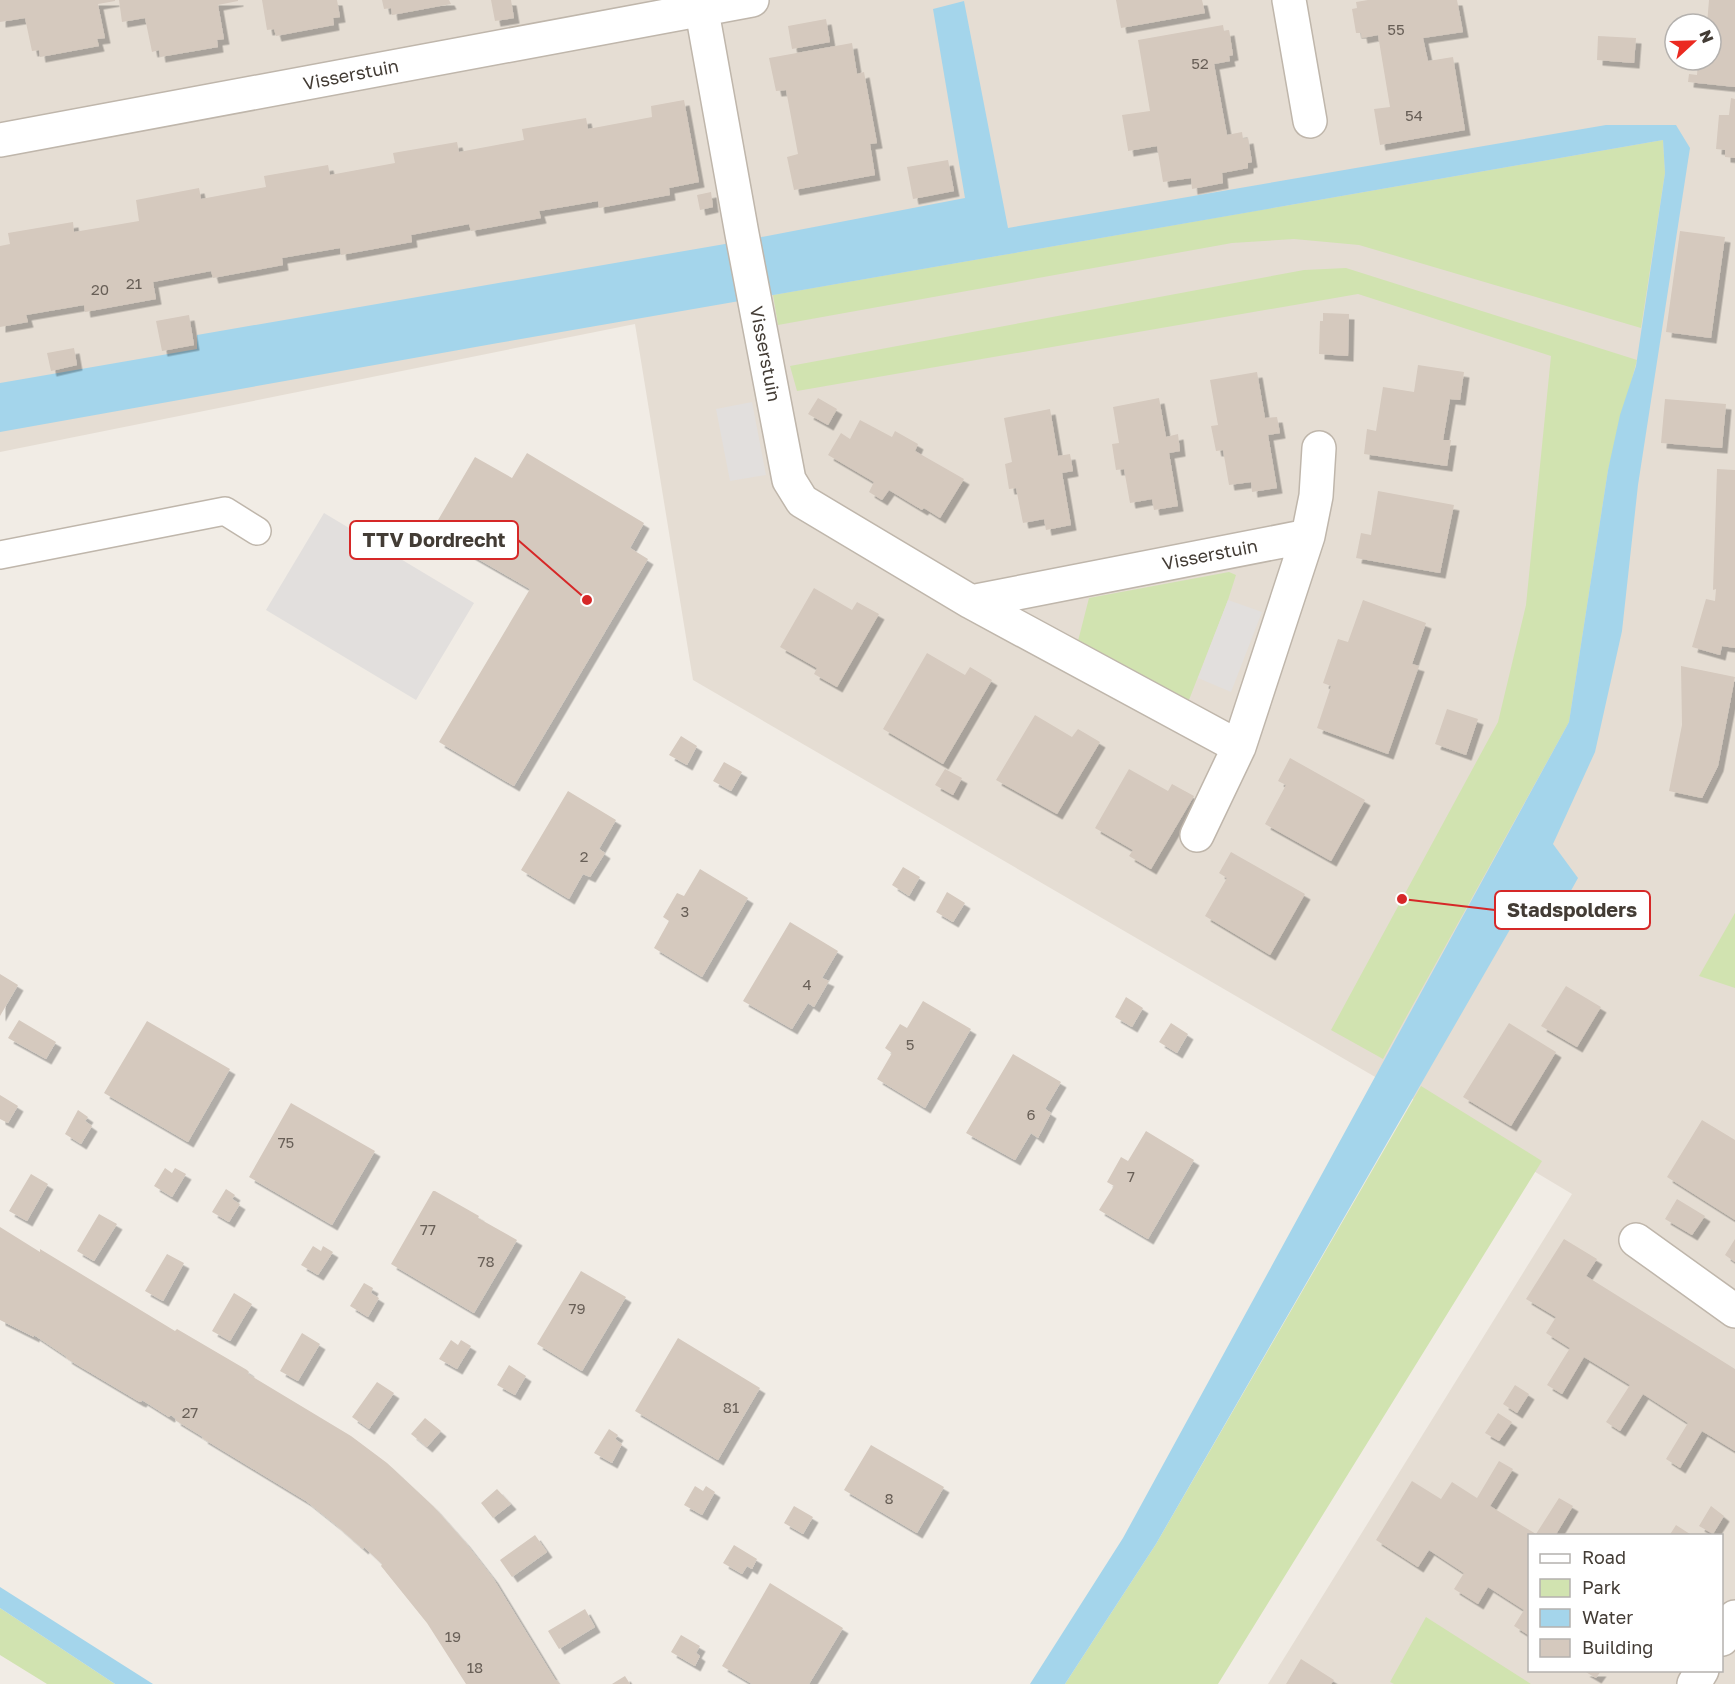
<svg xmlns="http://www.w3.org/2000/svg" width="1735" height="1684" font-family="'Golos Text',sans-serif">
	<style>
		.residential { fill: #e5ddd3; fill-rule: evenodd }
		.green { fill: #d1e3b0 }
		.parking { fill: #e2dfdd }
		.water { fill: #a4d5eb }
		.building { fill: #d5c9be; filter: url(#shadow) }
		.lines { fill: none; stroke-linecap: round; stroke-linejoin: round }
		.service-casing { stroke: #bfb6ab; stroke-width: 30 }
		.minor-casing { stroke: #bfb6ab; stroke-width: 36 }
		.service { stroke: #fff; stroke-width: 27 }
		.minor { stroke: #fff; stroke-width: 33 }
		.labels { text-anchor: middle; stroke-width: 6; stroke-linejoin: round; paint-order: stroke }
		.number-label { font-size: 15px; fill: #685f57 }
		.street-label { font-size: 18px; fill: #433c35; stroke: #fff }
		.leader { fill: none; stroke: #d62828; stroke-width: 2 }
		.callout-dot { fill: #d62828; stroke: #fff; stroke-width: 2 }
		.callout { fill: #fff; stroke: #d62828; stroke-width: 2 }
		.callout-label { font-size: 20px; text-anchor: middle; font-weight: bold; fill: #433c35 }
	</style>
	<defs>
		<filter id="shadow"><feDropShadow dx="5.5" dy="5.5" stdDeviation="0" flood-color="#0004"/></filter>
	</defs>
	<rect width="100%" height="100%" fill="#f1ece5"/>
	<path class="residential" d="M0,0H1735V1684H1268L1572,1194L1444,1117L693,680L635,324L0,452ZM1675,24H1711V60H1675ZM1530,1536H1722V1670H1530Z"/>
	<path class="green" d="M1663,140L1665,173L1641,328L1359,245L1294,239L1232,243L778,325L773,295Z
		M1346,268L1637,360L1608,470L1569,722L1383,1059L1331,1030L1498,722L1526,605L1551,356L1358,294L797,391L790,366L1304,270Z
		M1229,572L1236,575L1228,600L1187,705L1078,641L1089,598Z
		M1735,913V988L1699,976Z
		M1421,1086L1542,1161L1218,1684H1065L1156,1544Z
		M0,1608L115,1684H47L0,1655Z
		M1426,1617L1531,1684H1394L1390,1682Z"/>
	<path class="parking" d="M752,402L766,475L730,481L716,409Z
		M324,513L474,603L416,700L266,610Z
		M1228,600L1262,612L1231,692L1198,678Z"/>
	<path class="water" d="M964,1L1008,228L1606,125H1676L1690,148L1638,485L1622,631L1595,752L1553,844L1578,878L1563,905L1516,919L1156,1544L1065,1684H1030L1123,1538L1569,722L1608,470L1620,415L1636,366L1665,173L1663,140L498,343L0,432V383L197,349V335L725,244L965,198L933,9Z
		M0,1587L153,1684H115L0,1608Z"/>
	<path class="building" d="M0,0H115V1L98,4L105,38L97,39L99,46L40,57L39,50L32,51L25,18L0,22Z
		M119,0H238V1L218,5L224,39L217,40L218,47L160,57L159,50L152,52L145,18L122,22Z
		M262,0H337L340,17L333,18L334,25L276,36L274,29L267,30Z
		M382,0H449L451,4L392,15L391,8L384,9Z
		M491,0H511L514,18L495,21Z
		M1116,0H1202L1205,13L1121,28Z
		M1368,0H1457L1463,32L1423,38L1428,61L1453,57L1465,130L1380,145L1374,109L1390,107L1378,35L1362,38L1361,33H1356L1352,9L1357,8L1356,2Z
		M1709,0H1735V87L1688,82L1689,74L1697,75L1698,60H1711V24H1707Z
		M826,19L830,42L792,49L788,26Z
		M1223,25L1224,31L1229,30L1233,55L1229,56L1230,61L1214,64L1227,135L1242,132L1243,139L1248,138L1252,162L1248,163V168L1222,173L1223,183L1192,189L1191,178L1163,182L1157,146L1128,151V150L1122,115L1150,111L1138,40Z
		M1598,36L1636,38L1634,63L1597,60Z
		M852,43L857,74L864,72L877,143L870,144L875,175L794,190L787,157L798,154L786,90L776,91L769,58Z
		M1731,98L1735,99V158L1725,157V150L1716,149L1719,115H1729Z
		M684,100L699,182L669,188L670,195L599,208L598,201L569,206L539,211L541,218L471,231L469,224L411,235L412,242L341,255L340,248L282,258L283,265L213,278L211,271L153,282L156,299L85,312L84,305L26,315L28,322L0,327V246L10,244L8,233L73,222L74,232L139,221L136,200L199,188L201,199L266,187L264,176L328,165L330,175L395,163L393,153L457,142L459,152L524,140L522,129L586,118L588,129L652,117L651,106Z
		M948,160L954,191L913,199L907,167Z
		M711,192L713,207L700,210L697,195Z
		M1680,231L1725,237L1711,338L1666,332Z
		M1323,313L1349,314L1348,356L1319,354L1320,321H1323Z
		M189,315L194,345L162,351L156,321Z
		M74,348L77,365L51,371L47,353Z
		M1418,365L1464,372L1460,400L1450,399L1443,440H1451L1447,466L1364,454L1367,429L1376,431L1383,387L1414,392Z
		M1257,372L1265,418L1277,417L1280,433L1268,435L1277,488L1252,492L1251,482L1229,485L1223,450L1216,451L1211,426L1218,425L1210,380Z
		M818,398L837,409L828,425L808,414Z
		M1159,398L1166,437L1178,434L1180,451L1169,453L1178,506L1154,510L1152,499L1130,503L1124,469L1116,470L1112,444L1119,443L1113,407Z
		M1665,399L1726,404L1722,448L1661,443Z
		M1050,409L1058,456L1070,454L1073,471L1062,473L1071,525L1046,530L1044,519L1023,523L1016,488L1009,489L1005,464L1012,462L1004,418Z
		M860,420L892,437L895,431L918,444L915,451L964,479L940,518L924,508L922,510L889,490L882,500L869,492L874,482L828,455L841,433L850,439Z
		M527,453L644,523L630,548L648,559L514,786L439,742L530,589L431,532L475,457L512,478Z
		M1717,469L1735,470V648L1722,646L1720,655L1692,647L1706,599L1715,601L1716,589L1713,590Z
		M1378,491L1454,505L1440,573L1356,558L1361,533L1371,535Z
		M814,588L852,610L857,602L879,614L837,687L814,674L817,668L780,647Z
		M1363,600L1426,623L1412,664L1419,666L1388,754L1317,728L1331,686L1323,683L1338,639L1348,642Z
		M927,653L965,675L970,667L992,680L943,764L883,729Z
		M1681,666L1735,677L1718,766L1702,798L1669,791L1682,725Z
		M1447,709L1478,719L1466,755L1435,744Z
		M1035,715L1072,737L1078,729L1100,742L1057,814L996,780Z
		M681,736L697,746L687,765L669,755Z
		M1290,758L1365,800L1331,861L1265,824L1286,785L1278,781Z
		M724,762L742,772L731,791L713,781Z
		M945,769L962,778L953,795L935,785Z
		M1129,769L1168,791L1172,784L1194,796L1151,869L1129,856L1133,850L1095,828Z
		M568,791L616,820L599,849L605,853L590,877L583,874L569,899L521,870Z
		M1231,852L1305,894L1270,955L1205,916L1227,878L1219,873Z
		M903,867L920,877L909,896L892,885Z
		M700,869L748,898L702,977L654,948L669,921L663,917L677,893L684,896Z
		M947,892L965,903L953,922L936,912Z
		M790,922L838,951L822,978L829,981L814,1007L808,1003L792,1029L743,1001Z
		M0,974L18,985L0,1016Z
		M1566,986L1601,1007L1577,1047L1541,1026Z
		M1126,997L1143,1008L1132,1027L1115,1017Z
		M923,1001L971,1029L925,1108L877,1079L892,1053L885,1048L900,1024L907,1028Z
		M19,1020L56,1042L46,1059L8,1038Z
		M147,1021L230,1069L188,1142L104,1093Z
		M1171,1023L1188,1034L1177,1053L1159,1042Z
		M1509,1023L1556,1052L1511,1126L1463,1097Z
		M1013,1054L1061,1082L1045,1109L1051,1113L1038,1138L1031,1133L1015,1160L966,1133Z
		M0,1095L18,1106L8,1123L0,1119Z
		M291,1103L375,1151L332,1225L249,1177Z
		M78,1110L88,1117L85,1121L92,1126L81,1144L65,1134Z
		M1702,1120L1735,1140V1220L1667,1177Z
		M1146,1131L1194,1160L1148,1239L1099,1210L1114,1186L1107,1182L1121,1157L1128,1161Z
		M165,1168L172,1173L175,1168L186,1174L172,1197L154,1186Z
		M31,1174L48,1184L27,1221L9,1211Z
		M226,1189L235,1195L232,1199L240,1204L229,1222L212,1212Z
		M433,1191H435L479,1216L478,1218L517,1240L474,1313L391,1264Z
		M1677,1199L1705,1216L1692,1235L1665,1219Z
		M99,1214L117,1224L94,1261L77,1251Z
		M0,1227L40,1252V1249L175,1331L177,1329L247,1370L249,1372L248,1374L351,1436L387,1463L433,1506L465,1542L493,1578L556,1681L557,1680L560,1684H466L427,1623L381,1566L382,1564L364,1547L363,1549L336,1525L306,1501L202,1438L203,1437L175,1420L176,1419L171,1415L169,1417L142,1400L141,1402L138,1401L69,1360L66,1358L67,1357L34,1335V1337L0,1320Z
		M1564,1239L1597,1259L1586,1276L1735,1369V1451L1702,1431L1680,1468L1666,1459L1688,1423L1643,1394L1620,1431L1606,1422L1630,1385L1584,1357L1562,1394L1547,1385L1570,1348L1546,1333L1556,1317L1526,1299Z
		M1735,1239V1262L1725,1255Z
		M313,1246L321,1251L323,1246L333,1252L318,1275L301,1265Z
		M167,1254L184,1263L163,1301L145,1291Z
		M581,1271L626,1297L582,1371L537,1344Z
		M364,1283L373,1288L371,1293L379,1298L368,1317L350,1306Z
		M234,1293L252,1304L230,1341L212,1331Z
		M302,1333L320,1344L298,1381L280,1371Z
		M678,1338L760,1388L718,1460L635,1411Z
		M451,1340L458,1345L461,1340L471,1346L457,1369L439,1359Z
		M509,1365L526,1376L515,1395L497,1385Z
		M377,1382L394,1393L369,1429L352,1417Z
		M1515,1385L1529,1394L1517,1413L1503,1404Z
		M1498,1413L1512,1422L1499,1441L1485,1433Z
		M425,1418L441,1431L427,1447L411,1434Z
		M609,1429L618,1435L615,1439L622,1444L612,1463L594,1453Z
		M871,1445L944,1487L917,1533L844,1490Z
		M1499,1461L1513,1469L1490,1506L1536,1534L1559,1498L1573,1506L1555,1536H1530V1636L1514,1626L1524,1610L1488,1587L1478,1604L1454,1589L1464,1573L1429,1550L1418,1567L1376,1540L1412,1481L1441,1499L1452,1482L1477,1498Z
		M695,1486L703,1491L706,1486L715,1492L702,1515L684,1505Z
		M497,1489L511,1504L493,1518L481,1503Z
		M794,1506L813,1517L803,1534L784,1523Z
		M1711,1506L1724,1516L1713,1534L1699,1526Z
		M1676,1525L1693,1536H1669Z
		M535,1535L547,1552L512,1577L500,1560Z
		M734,1545L757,1559L752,1569L747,1566L742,1574L723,1563Z
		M770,1583L843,1628L809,1684H752L722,1666Z
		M585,1609L595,1627L559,1649L548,1631Z
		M681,1635L700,1646L696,1653L700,1656L695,1666L671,1652Z
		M1301,1659L1334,1680L1331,1684H1286Z
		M1584,1671H1601L1596,1678Z
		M625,1676L630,1684H612Z"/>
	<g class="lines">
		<g class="service-casing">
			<path id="service" d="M0,555L225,511L257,531"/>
		</g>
		<g class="minor-casing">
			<path id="minor" d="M700,0L742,234L789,480L802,501L971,602L1308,536
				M1289,0L1310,121
				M0,140L752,0
				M971,602L1239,747L1308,536L1316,496L1319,448
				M1197,835L1239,747
				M1636,1240L1735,1311
				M1722,1639L1735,1617
				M1694,1684L1702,1670"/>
		</g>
		<use href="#service" class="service"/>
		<use href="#minor" class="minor"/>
	</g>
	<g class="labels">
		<g class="number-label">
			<text x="1396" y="35">55</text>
			<text x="1200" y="69">52</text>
			<text x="1414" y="121">54</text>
			<text x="134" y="289">21</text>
			<text x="100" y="295">20</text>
			<text x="584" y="862">2</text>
			<text x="685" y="917">3</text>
			<text x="807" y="990">4</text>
			<text x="910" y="1050">5</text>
			<text x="1031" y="1120">6</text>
			<text x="286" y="1148">75</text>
			<text x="1131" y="1182">7</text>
			<text x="428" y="1235">77</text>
			<text x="486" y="1267">78</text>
			<text x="577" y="1314">79</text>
			<text x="731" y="1413">81</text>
			<text x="190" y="1418">27</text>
			<text x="889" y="1504">8</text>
			<text x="453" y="1642">19</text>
			<text x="475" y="1673">18</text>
		</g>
		<g class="street-label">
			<text transform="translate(351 75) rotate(-11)" y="6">Visserstuin</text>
			<text transform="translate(765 354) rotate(79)" y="6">Visserstuin</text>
			<text transform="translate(1210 555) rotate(-11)" y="6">Visserstuin</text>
		</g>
	</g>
	<path class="leader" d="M587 600L518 540M1402 899L1495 910"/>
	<g class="callout-dot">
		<circle cx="587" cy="600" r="6"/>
		<circle cx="1402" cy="899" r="6"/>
	</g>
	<g class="callout">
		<rect x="350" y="521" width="168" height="38" rx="6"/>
		<rect x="1495" y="891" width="155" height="38" rx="6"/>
	</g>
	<g class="callout-label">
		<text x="434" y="547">TTV Dordrecht</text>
		<text x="1572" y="917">Stadspolders</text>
	</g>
	<rect x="1528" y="1534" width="195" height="138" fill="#ffffff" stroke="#b4b1ae" stroke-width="1.5"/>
	<rect x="1540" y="1554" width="30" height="9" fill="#ffffff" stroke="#b4b1ae" stroke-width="1.5"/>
	<text x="1582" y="1564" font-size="18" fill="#433c35">Road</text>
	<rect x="1540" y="1579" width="30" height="18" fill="#d1e3b0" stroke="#b4b1ae" stroke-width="1.5"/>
	<text x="1582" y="1594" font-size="18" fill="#433c35">Park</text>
	<rect x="1540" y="1609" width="30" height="18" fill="#a4d5eb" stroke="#b4b1ae" stroke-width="1.5"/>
	<text x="1582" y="1624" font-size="18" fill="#433c35">Water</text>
	<rect x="1540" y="1639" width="30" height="18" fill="#d5c9be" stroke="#b4b1ae" stroke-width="1.5"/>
	<text x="1582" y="1654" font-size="18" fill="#433c35">Building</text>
	<g transform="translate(1693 42) rotate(68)"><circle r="28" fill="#ffffff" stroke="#b4b1ae" stroke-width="1.5"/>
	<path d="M0-4.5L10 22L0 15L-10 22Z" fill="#eb2a21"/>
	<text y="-9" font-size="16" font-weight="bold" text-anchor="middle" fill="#433c35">N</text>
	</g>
</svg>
